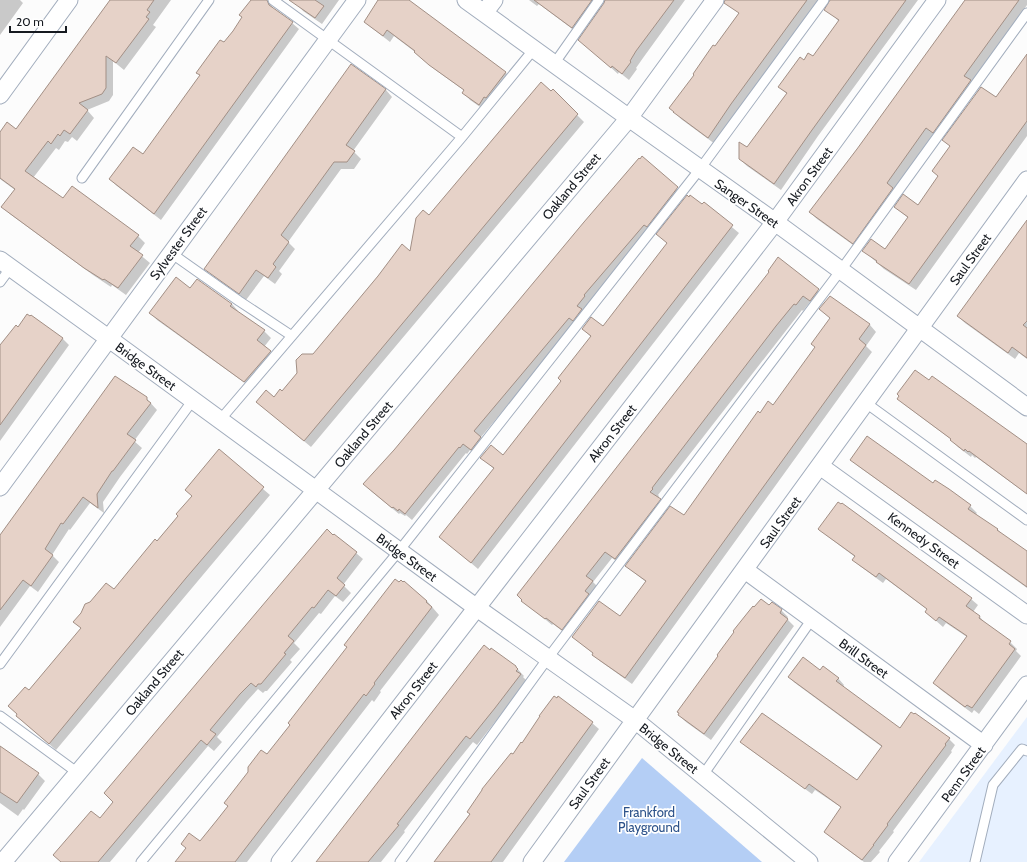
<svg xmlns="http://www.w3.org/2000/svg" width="1027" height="862" font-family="Cabin,sans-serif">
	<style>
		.built { fill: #e7f1ff }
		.green { fill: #b4cef5 }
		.shadow { fill: #0003 }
		.building { fill: #e6d2c8; stroke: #a28f85 }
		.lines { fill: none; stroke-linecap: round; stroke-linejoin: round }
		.service-casing { stroke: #a2adbd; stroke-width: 11 }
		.minor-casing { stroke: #a2adbd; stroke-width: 19 }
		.service { stroke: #fff; stroke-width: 9 }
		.minor { stroke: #fff; stroke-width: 17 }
		.labels { text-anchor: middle; stroke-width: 3.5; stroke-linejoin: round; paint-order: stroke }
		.street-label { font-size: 13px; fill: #161a20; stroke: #fff }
		.park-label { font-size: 13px; fill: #2b5189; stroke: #fff }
	</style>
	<rect width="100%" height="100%" fill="#fcfcfc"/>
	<path class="built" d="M1027,717V862H919Z"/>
	<path class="green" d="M642,758L762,862H564Z"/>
	<path class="shadow" d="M0,0H20L23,3L0,35Z
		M111,0H171L153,25L156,27L124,70L113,61V95L109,101L87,110L94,118L77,141L72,137L68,142L65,141L59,150L56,148L33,178L63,200L72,188L138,236L145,243L138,253L150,263L126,295L112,285L111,287L93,275L10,214L3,207L15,190L0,179V133L17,131Z
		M252,0H266L275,10L292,23L299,29L161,220L117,186L110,179L143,156L243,18Z
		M300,0H339L322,24L303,11L297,4Z
		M380,0H406L506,73L512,79L486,111L470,100L464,93L465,91L437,71L422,59L415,52L394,36L390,42L372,28L365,22Z
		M529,0H685L643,58L636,68L637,69L629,80L619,72L618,74L587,46L606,1L601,3L579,34L539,4L537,6Z
		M748,0H819L715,144L681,119L675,112L715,47Z
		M845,0H918L818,136L781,190L747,166L740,159L787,94L779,87L804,61L813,58L839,22L833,15Z
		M966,0H1027V5L971,82L977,88L940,139L933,134L894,190L860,250L817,219L810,212L858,149Z
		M1027,55V136L916,290L884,269L864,251H885L908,218L895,207L918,206L939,177L933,171L951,147L944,140L996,99Z
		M351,65L386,90L392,97L353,151L361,159L354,169H341L288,242L295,249L279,271L282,274L275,284L264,276L246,300L212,275L205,269Z
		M553,91L584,122L311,447L257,402L274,399L282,392L314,355L410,252Z
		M642,158L684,195L481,437L487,444L478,456L470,450L467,454L466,453L412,520L406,515L405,516L400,513L399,514L371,491L395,450Z
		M704,204L739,233L478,569L441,537L494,469L482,458L503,457L562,381L591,337L583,329L603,327L668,244L658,234Z
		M1027,222V359L1019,353L1015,359L965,323L958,316Z
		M778,259L825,297L817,307L810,302L803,311L802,310L658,495L659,496L658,498L667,506L622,565L612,558L593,582L599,588L569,636L553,624L552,625L523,601L770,272Z
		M190,289L232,304L238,311L237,312L264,331L271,338L264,347L277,358L252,388L157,320L151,313Z
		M830,297L870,325L876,332L866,346L872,352L632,684L600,661L594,654L573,637L620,618L646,582L626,566L684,517L760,414L773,406L816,347L831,319L820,309Z
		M32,316L63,339L69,345L0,441V347Z
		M929,382L1027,446V494L976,457L975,458L972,455L971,457L958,447L952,440L905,405L899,399Z
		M146,398L157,410L134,441L142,448L120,477L103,502L104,513L90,503L70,530L69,529L52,555L59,562L38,592L30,586L0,627V537Z
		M219,451L270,495L56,750L17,716L29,692L82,629L75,622L114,590L179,516L193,497L186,490Z
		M851,459L933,485L970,506L977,513L975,515L998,530L1004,536L1027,553V588L858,466Z
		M820,529L971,599L978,605L973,612L980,617L986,624L1010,642L1017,649L1016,651L1021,656L979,714L974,710L972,713L941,690L934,683L967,637L946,623L943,627L926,612L928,610L886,579L883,583L860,566L853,560L855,557L826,535Z
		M356,553L363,559L343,585L351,593L343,602L335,596L321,614L319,613L294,643L300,649L290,660L292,662L267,691H265L263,693L258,689L247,701L217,737L222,742L214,751L208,746L110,862H62L101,819Z
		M404,583L427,601L439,615L380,691L381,692L374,702L372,700L247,862H183L200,843L399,584Z
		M770,606L781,610L788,617L787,619L794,626L711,740L686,722L679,715Z
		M516,667L522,674L524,676L523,677L527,681L477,745L473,742L456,763L404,831L405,832L381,862H318Z
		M820,671L838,678L844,685L843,687L900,729L949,739L955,745L951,751L952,752L893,831L894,832L879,851L880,852L871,862H864L832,838L826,832L842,808L815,790L812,794L748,748L742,742L857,782L882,747L795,683L789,677Z
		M592,723L599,729L503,862H434L513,756Z
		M0,746L38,774L45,781L24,810L23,809L18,816L0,803Z"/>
	<path class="building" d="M110,0H154L147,10L150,12L146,17L149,19L116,63L106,56V88L102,94L79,103L88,110L70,134L64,130L60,136L58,134L51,144L48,141L25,171L63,198L72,186L139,235L130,246L143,255L118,288L104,279L103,280L84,268L1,207L15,189L0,178V132L7,122L16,129Z
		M251,0H267L269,5L293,22L154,214L109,179L133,147L143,154L200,75L196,73L220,40L224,42L233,31L242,17L239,15Z
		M289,0H315L324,6L315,18Z
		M378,0H409L506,72L486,98L484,97L479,105L462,93L464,90L429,65L414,52L415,51L387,30L383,36L364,22Z
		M534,0H592L572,28Z
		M605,0H674L636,51L630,61L631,62L622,74L612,66L611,68L578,40L604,3Z
		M725,0H807L731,104L708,138L673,112H674L669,108L694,75L693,74L713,45L715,46L739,13L724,3Z
		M830,0H906L812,130L774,184L739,159V142L747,147L787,93L778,87L800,57L804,60L808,53L813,56L839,20L824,10Z
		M965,0H1019L964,76L971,80L933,133L926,128L887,183L893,188L853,244L809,212L857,149Z
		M1027,54V121L909,284L876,262L877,261L862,251L871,239L885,249L908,217L894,207L903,194L918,205L938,176L932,171L950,146L942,140L981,87L996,97Z
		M351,64L386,89L346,145L355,151L347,162H334L281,235L289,242L273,264L276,267L268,278L256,270L239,294L204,269Z
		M541,82L551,91L553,89L578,114L304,441L256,402L266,390L274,397L280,389L282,391L297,373L296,360L302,354H313L378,276L402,244L410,251L416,218L423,210L429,215Z
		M642,156L678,187L647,227L644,225L584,295L585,296L577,306L582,309L573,321L569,318L474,431L481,437L471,450L463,444L460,448L459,447L405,514L399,509L398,511L393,507L392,508L363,484L394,450L584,222L639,158L640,159Z
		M687,195L689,197L690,195L702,204L704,202L733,225L471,563L439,537L494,468L480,458L491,445L503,455L561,381L558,378L591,336L582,329L591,317L603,326L667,243L656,234Z
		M1027,220V321L1023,325L1027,328V358L1012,347L1008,353L957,316Z
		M778,257L819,289L810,301L803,296L796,305L794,304L776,326L652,488L653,489L650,492L661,499L615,559L605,552L586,576L593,581L585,591L589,594L562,630L546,618L545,619L521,601L522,600L517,595L769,272L768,271Z
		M176,277L190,288L197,279L232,304L230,306L265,330L257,340L271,351L244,382L149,313Z
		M830,296L870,324L859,339L866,345L625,678L592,655L593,653L572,637L599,601L620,616L646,581L625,566L670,506L684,515L758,411L760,413L768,401L773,405L815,347L811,344L830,318L819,309Z
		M27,314L30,316L31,315L63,338L0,425V345L16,325L18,327Z
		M915,370L929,380L932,376L1027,444V494L969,451L968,452L965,449L964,451L950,440L951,439L897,399L899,396L897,394Z
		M115,376L147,397V400L151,403L127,434L136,440L113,471H112L97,494L98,508L83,497L63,524L61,523L45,549L53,555L31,586L23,580L0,610V535Z
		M867,436L933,483L935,480L949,489L971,505L968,509L998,529L997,530L1027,551V587L850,460Z
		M219,449L264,487L186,578L49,744L21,720L16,716L17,714L8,706L25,687L29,690L81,628L73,622L81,613L85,604L90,602L106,583L114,589L155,539L157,541L178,516L176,514L192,496L185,490Z
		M838,502L841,504L842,503L972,598L966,606L980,616L979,618L1011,641L1009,644L1015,649L972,708L967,705L965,707L933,683L967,636L939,617L936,621L925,612L927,609L879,573L876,577L852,560L855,556L819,530L818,529Z
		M327,529L333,535L334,534L357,552L337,578L345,585L336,596L328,590L314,608L312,607L288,636L294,641L284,653L286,654L261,684H258L256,687L251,683L240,694L210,730L216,734L207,745L201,740L98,862H61L53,855L91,811L100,818L113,802L104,793Z
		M395,579L399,582L401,580L403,582L404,581L427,601L426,602L432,607L374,683L375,684L366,696L364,694L235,862H175L186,848L181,844L189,833L200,841L217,820L228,806L224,803L248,772V767L261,750L267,754L290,725L288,723L347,647L344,645Z
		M761,599L769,605L772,602L782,609L780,613L788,619L704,734L678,715L679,713L677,712L718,656L717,655L734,632L733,631L753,606L754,607Z
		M484,645L490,650L491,648L516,666V667L518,669L516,671L521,674L495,708L470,739L466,736L397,824L399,825L368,862H316Z
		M803,657L820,670L823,666L839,678L836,681L900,728L911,712L914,714L915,713L950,738L945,744L946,745L887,824L888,825L873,845H874L862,860L824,832L841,807L809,784L805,789L740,742L762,713L857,780L882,746L788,677Z
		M554,696L557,698L558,696L566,702L593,722L491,862H434L470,814L467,812L482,790V789L511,753L513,754L521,742L522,743L540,716H539Z
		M0,746L39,773L17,803L0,792Z"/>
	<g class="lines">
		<g class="service-casing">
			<path id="service" d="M273,0L462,137
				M554,64L599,0
				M82,178L209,0
				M171,253L239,301L292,336
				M0,282L11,267
				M866,403L1027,520
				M220,420L462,137L534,49
				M0,664L193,400
				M0,716L78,773
				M703,775L812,619
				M141,862L399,551L700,169L824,0
				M400,862L548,658L841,270L1027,13
				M975,862L993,785L1022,749L1027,751"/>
		</g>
		<g class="minor-casing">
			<path id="minor" d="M466,0L629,118L775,222L1027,407
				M484,13L494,0
				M0,95L69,0
				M0,260L108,338L477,608L635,720L809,862
				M820,466L1027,615
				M0,487L357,0
				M745,570L984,745
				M3,862L629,118L715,0
				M280,862L775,222L937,0
				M532,862L1027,180
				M897,862L1027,685"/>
		</g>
		<use href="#service" class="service"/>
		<use href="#minor" class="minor"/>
	</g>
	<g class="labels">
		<g class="street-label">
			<text transform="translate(809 176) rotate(-54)" y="5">Akron Street</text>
			<text transform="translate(571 186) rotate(-50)" y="5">Oakland Street</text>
			<text transform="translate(747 203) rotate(35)" y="5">Sanger Street</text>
			<text transform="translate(178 243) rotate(-54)" y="5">Sylvester Street</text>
			<text transform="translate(970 259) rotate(-54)" y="5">Saul Street</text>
			<text transform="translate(146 366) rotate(36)" y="5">Bridge Street</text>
			<text transform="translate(612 433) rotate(-52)" y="5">Akron Street</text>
			<text transform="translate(363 434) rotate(-50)" y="5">Oakland Street</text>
			<text transform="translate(780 522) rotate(-54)" y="5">Saul Street</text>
			<text transform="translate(924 540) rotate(36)" y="5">Kennedy Street</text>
			<text transform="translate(407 557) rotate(36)" y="5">Bridge Street</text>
			<text transform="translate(864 658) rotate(36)" y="5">Brill Street</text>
			<text transform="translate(154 682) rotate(-50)" y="5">Oakland Street</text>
			<text transform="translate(413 690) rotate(-52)" y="5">Akron Street</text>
			<text transform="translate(669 748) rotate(39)" y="5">Bridge Street</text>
			<text transform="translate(963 774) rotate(-54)" y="5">Penn Street</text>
			<text transform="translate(589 783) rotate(-54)" y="5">Saul Street</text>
		</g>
		<g class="park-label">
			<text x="649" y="817">Frankford<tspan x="649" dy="15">Playground</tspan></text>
		</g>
	</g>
	<path d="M10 26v6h56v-6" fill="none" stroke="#161a20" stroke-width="2"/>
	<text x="16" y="26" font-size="12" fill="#161a20" stroke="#ffffff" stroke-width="3" paint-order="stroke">20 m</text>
</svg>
